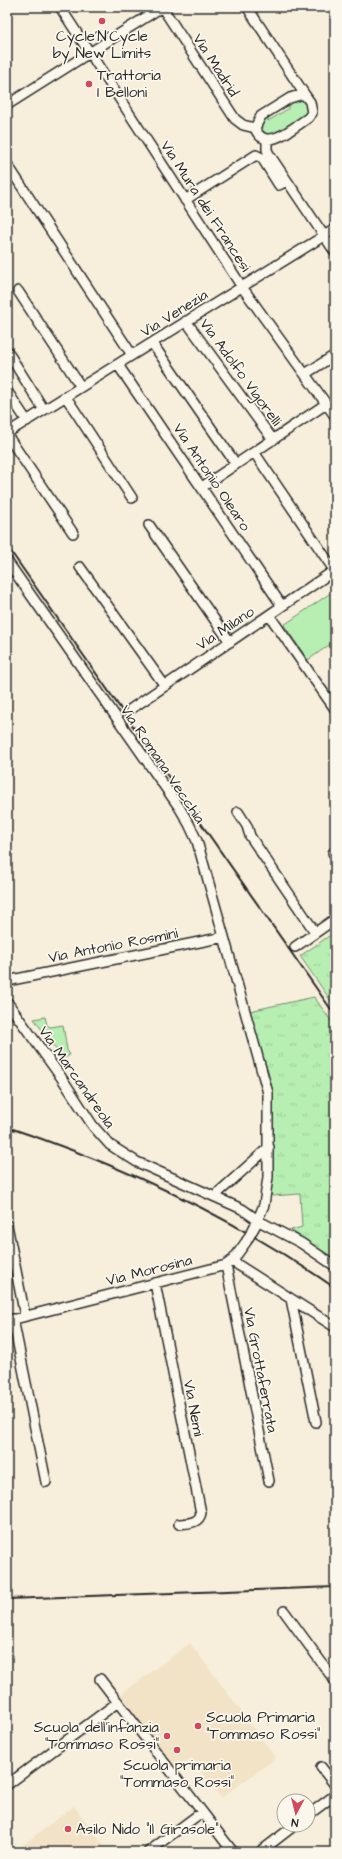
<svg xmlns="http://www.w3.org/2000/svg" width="342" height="1859" font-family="'Architects Daughter',sans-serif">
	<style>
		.built { fill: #f2e3c7 }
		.grass { fill: url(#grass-tufts); stroke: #718d6e }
		.park { fill: #b7efb2; stroke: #718d6e }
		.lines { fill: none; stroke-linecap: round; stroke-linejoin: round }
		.minor-casing { stroke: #2b2b2b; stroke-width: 12 }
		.minor { stroke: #fbf7ec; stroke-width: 9 }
		.rail { stroke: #2b2b2b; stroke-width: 2 }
		.minor-bridge-casing { stroke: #2b2b2b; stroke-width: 12; stroke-linecap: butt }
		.minor-bridge { stroke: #fbf7ec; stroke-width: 9 }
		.poi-dot { fill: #d1495b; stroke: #fbf7ec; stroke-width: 1.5 }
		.labels { text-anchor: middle; stroke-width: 3.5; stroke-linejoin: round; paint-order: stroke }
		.poi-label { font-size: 15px; fill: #2b2b2b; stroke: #fbf7ec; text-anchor: start }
		.street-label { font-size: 15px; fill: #2b2b2b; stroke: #fbf7ec }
	</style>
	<defs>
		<pattern id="grass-tufts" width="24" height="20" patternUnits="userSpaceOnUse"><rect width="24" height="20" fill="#b7efb2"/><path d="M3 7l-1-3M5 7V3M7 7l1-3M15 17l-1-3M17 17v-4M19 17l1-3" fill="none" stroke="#9ecd99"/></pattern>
	</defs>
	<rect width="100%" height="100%" fill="#f7eedb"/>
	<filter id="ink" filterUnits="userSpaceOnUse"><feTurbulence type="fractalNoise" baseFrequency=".025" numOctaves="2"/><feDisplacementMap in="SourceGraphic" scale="8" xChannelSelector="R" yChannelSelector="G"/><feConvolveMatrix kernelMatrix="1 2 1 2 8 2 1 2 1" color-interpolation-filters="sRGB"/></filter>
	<g filter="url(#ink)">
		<path class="built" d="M190,1643L276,1758L221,1798L191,1758L175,1769L120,1695Z
			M74,1806L109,1852H14Z"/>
		<path class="grass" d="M335,932V1007L300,956Z
			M314,997L335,1026V1260L291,1230L302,1227L300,1194L272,1196L268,1182V1093L245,1012Z"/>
		<path class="park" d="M298,99L307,102L309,109L307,116L278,135L267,136L260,130L263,120L268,116V121L288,109V103Z
			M335,590V641L308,660L284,625Z
			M45,1017L47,1025L50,1027L63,1025L67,1050L70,1055L63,1059L34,1019Z"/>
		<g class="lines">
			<g class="minor-casing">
				<path id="minor" d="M60,7L242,287L335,416
					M162,7L235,119L243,125L255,128
					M247,7L305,95
					M300,95H305L310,102L312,113L308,118C294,127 265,154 255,128L261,116L290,98Z
					M7,105L162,7
					M267,140V150L269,154L335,252
					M7,164L132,355
					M185,200L256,155L262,158L279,185L287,181
					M18,291L81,387
					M186,321L273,440
					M152,343L236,464
					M7,351L44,410
					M118,365L282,606
					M305,374L335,355
					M7,391L27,421
					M66,397L132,498
					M7,433L335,229
					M7,435L73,533
					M254,452L334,570
					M202,487L326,404
					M149,525L230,642
					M7,561L179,807L189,824L197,841L268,1093V1177L264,1205L255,1226
					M80,567L165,686
					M269,615L335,709
					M131,709L335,570
					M238,812L247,826L250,836L315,932
					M333,853L335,851
					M295,947L335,919
					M7,981L224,937
					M7,1002L61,1077L93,1126L110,1145L137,1162L242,1209L259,1221L301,1243L335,1266
					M217,1197L219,1192L269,1147
					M7,1225L25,1316
					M232,1261L335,1327
					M226,1265L269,1481
					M155,1283L201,1513C199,1524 187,1523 179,1524
					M291,1299L316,1422
					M13,1319L46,1482
					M7,1321L226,1265L233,1260L246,1242
					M284,1611L335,1681
					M100,1679L233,1852
					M321,1767L335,1785
					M7,1785L118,1702
					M308,1815L335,1795
					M148,1852L202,1812
					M260,1852L295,1825"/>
			</g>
			<use href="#minor" class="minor"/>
			<path class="rail" d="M7,546L335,1015
				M7,1127C122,1165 236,1219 335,1288
				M7,1599L335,1587"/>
			<g class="minor-bridge-casing">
				<path id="minor-bridge" d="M246,1242L255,1226"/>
			</g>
			<use href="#minor-bridge" class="minor-bridge"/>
		</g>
	</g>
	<g class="poi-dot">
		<circle cx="102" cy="21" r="4"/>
		<circle cx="89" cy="84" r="4"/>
		<circle cx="198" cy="1726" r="4"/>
		<circle cx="167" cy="1736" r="4"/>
		<circle cx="177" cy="1750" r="4"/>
		<circle cx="68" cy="1829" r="4"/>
	</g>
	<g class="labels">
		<g class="poi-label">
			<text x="102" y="41" text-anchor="middle">Cycle'N'Cycle<tspan x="102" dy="17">by New Limits</tspan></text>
			<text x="97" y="80">Trattoria<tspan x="97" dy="17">I Belloni</tspan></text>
			<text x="206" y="1722">Scuola Primaria<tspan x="206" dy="17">"Tommaso Rossi"</tspan></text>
			<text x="159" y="1732" text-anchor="end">Scuola dell'infanzia<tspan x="159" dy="17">"Tommaso Rossi"</tspan></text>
			<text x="177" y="1770" text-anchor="middle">Scuola primaria<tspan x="177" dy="17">"Tommaso Rossi"</tspan></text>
			<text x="76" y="1834">Asilo Nido "Il Girasole"</text>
		</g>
		<g class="street-label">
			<text transform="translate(216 65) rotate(57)" y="5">Via Madrid</text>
			<text transform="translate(206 206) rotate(57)" y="5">Via Mura dei Francesi</text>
			<text transform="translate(174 313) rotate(-32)" y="5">Via Venezia</text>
			<text transform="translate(241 372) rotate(54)" y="5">Via Adolfo Vigorelli</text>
			<text transform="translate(212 477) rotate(56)" y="5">Via Antonio Olearo</text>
			<text transform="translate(225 628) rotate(-34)" y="5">Via Milano</text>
			<text transform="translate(163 764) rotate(56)" y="5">Via Romana Vecchia</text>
			<text transform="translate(113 945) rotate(-11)" y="5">Via Antonio Rosmini</text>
			<text transform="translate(77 1077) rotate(55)" y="5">Via Marcandreola</text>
			<text transform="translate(149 1270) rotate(-14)" y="5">Via Morosina</text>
			<text transform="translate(261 1370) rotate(79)" y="5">Via Grottaferrata</text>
			<text transform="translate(194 1408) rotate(79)" y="5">Via Nemi</text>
		</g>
	</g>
	<rect width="342" height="1859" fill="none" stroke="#fbf7ec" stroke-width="24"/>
	<rect x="12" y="12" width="318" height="1835" fill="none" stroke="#2b2b2b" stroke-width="1.5" filter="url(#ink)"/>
	<g transform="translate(296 1813) rotate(187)"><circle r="19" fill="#fbf7ec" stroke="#a8a59f"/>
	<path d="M0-3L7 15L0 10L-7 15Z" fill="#d1495b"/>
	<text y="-6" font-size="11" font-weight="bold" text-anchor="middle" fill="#2b2b2b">N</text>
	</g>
</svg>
